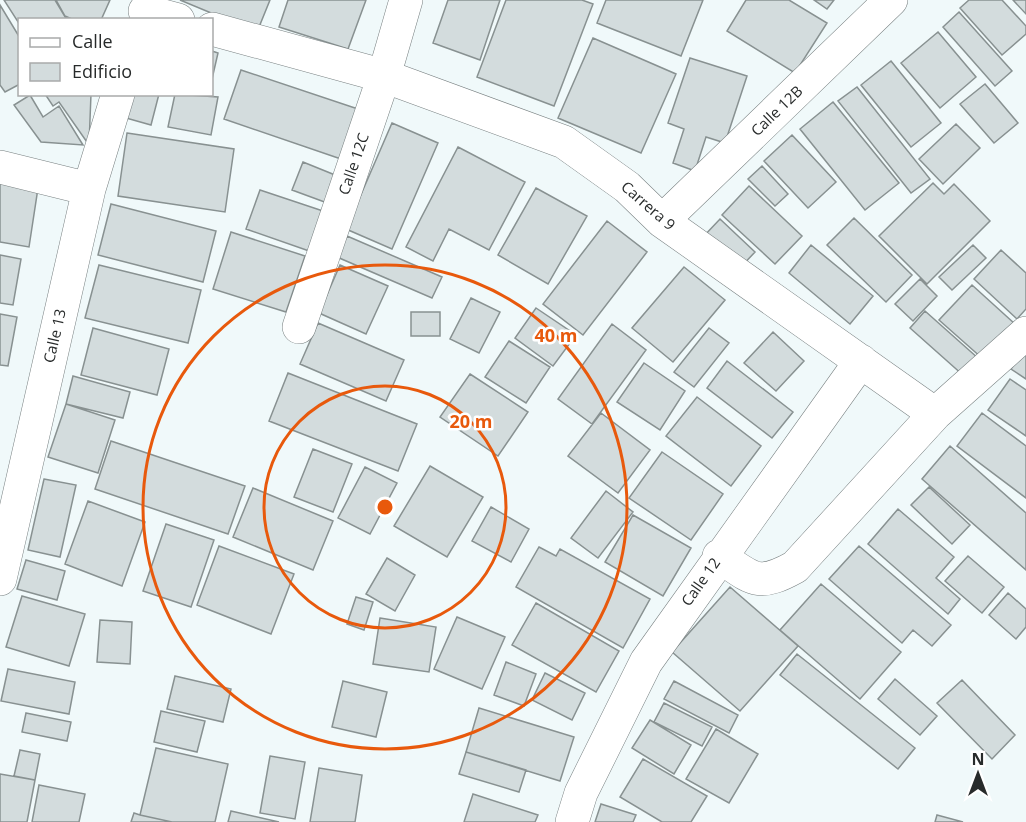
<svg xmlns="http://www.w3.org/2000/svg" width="1026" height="822" font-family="'Open Sans',sans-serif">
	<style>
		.building { fill: #d3dcdd; stroke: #889191; stroke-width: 1.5 }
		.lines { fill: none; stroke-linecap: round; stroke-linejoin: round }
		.minor-casing { stroke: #798182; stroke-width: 34 }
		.minor { stroke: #fff; stroke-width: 33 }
		.ring { fill: none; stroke: #e8590c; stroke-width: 3 }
		.labels { text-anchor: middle; stroke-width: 5; stroke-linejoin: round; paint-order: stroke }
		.street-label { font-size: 15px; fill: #282b2b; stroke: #fff }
		.centre { fill: #e8590c; stroke: #fff; stroke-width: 3 }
		.ring-label { font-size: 18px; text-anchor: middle; font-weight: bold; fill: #e8590c; stroke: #fff; stroke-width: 5; stroke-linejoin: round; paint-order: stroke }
	</style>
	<rect width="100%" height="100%" fill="#f0f9fa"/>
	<path class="building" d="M4,0H55L67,20H20V25Z
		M56,0H110L101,20H74L65,16Z
		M180,0H270L257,32Z
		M288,0H366L348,49L279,27Z
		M448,0H500L480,60L433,43Z
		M506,0H582L593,4L554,106L477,77Z
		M606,0H703L681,56L597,23Z
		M746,0H789L827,23L795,73L727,31Z
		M814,0H834L827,9Z
		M969,0H1002L1026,26V34L1002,55L960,8Z
		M1013,0H1026V14Z
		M0,5L20,38V84L5,92L0,85Z
		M959,12L1012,71L995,86L943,27Z
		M938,32L976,77L940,108L901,63Z
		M593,38L676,74L641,153L558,118Z
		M212,51L218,53L212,79Z
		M690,58L747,76L725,143L706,137L695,171L673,163L684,129L668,123Z
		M891,61L941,123L911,147L861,85Z
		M241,70L358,109L341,159L224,119Z
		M985,84L1018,123L994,143L960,104Z
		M857,87L930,179L911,193L838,101Z
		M45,94H91L89,145L59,102L53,106Z
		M132,94H159L151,125L126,118Z
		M175,94L218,97L211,135L168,127Z
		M30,95L43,117L59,106L83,145L41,142L14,105Z
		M833,102L899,183L865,210L800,129Z
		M392,123L438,143L392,249L346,229Z
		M956,124L980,148L943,184L919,159Z
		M127,133L234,149L225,212L118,196Z
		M792,135L836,182L808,208L764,161Z
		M458,147L525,182L489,250L449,229L433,261L406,247Z
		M303,162L340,177L330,204L292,190Z
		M762,166L788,194L775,206L748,179Z
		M0,182L38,188L29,247L0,242Z
		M933,183L944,194L954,184L990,221L927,284L879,236Z
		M749,186L802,236L775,264L722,215Z
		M536,188L587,216L548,284L498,255Z
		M260,190L326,212L312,252L246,229Z
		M111,204L216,231L203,282L98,255Z
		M854,218L912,275L886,302L827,245Z
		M720,219L755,252L738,270L703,237Z
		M607,221L647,252L583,335L543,304Z
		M231,232L305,256L286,312L213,289Z
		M347,236L442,277L432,298L337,257Z
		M811,245L873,296L850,324L789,273Z
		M973,245L986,258L952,290L939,277Z
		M1001,250L1026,273V309L1017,319L974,279Z
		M0,255L21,259L13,305L0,303Z
		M99,265L201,290L188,343L85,318Z
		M340,265L388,286L366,334L319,313Z
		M684,267L725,300L673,362L632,328Z
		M920,279L937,296L913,321L895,304Z
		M972,285L1015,324L983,359L939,320Z
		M471,298L500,312L479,353L450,339Z
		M536,308L576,335L553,366L515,338Z
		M925,311L979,359L964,376L910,328Z
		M411,312H440V336H411Z
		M0,314L17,317L8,366L0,365Z
		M318,323L404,360L386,401L300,364Z
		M612,324L646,350L592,424L558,399Z
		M93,328L169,349L157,395L81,375Z
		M709,328L729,343L694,387L674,372Z
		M773,332L804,361L776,391L744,363Z
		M509,341L550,367L526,403L485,377Z
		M1026,347V379L1011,369Z
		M727,361L793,412L772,438L707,388Z
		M644,363L685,391L660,430L617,402Z
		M288,373L417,424L398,471L269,421Z
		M470,374L528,412L498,456L440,417Z
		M73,376L130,392L123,418L66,404Z
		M1010,379L1026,390V436L988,410Z
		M697,397L761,446L731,486L666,436Z
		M66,404L115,420L98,473L48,457Z
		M601,413L650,450L618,493L568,456Z
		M982,413L1026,446V498L957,446Z
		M111,441L245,486L228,534L95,489Z
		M950,446L1026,513V570L922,479Z
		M313,449L352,464L333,512L294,497Z
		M662,452L723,494L691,540L629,498Z
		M430,466L483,497L447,557L394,526Z
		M365,467L397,483L370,534L338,518Z
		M44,479L76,485L60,557L28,550Z
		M929,487L970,525L952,544L911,505Z
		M253,488L333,521L313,570L233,537Z
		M606,491L633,512L598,558L571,538Z
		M88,501L145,522L122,586L65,564Z
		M491,507L529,529L511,562L472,541Z
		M898,509L954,557L936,578L960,599L948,614L868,544Z
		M633,515L691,548L663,596L605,562Z
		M166,524L214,540L191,607L143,591Z
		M219,546L294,574L271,634L197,605Z
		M859,546L951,625L932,646L913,630L902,643L829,579Z
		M539,547L556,556L560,549L650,599L623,648L516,587Z
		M968,556L1004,587L982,613L945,581Z
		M387,558L415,575L395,611L366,594Z
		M26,560L65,571L57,600L17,589Z
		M821,584L901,652L860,699L780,630Z
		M730,587L798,646L740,711L672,652Z
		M1008,593L1026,609V627L1016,639L989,615Z
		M22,596L85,614L69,666L6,647Z
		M356,597L373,602L364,630L347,624Z
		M536,603L619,651L596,692L512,645Z
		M457,617L505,637L482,689L434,669Z
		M380,618L436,627L429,672L373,664Z
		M100,620L132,622L130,664L97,662Z
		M797,654L915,748L898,769L780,675Z
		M506,662L536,674L524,706L494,695Z
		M8,669L75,682L69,714L1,701Z
		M545,673L585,693L572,720L532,700Z
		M175,676L231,689L223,722L167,709Z
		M895,679L937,716L920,735L878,699Z
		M962,680L1015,735L992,759L937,703Z
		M343,681L387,692L376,737L332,727Z
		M674,681L738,715L729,733L664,699Z
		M664,703L712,727L702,746L654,722Z
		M479,708L574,737L560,781L466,752Z
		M161,711L205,721L197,752L154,742Z
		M26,713L71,722L67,741L22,732Z
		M650,720L691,745L674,774L632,748Z
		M716,729L758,754L729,803L686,779Z
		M156,748L228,764L215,822H172L140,815Z
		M20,750L40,754L35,780L14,776Z
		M466,752L526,770L519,792L459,774Z
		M270,756L305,762L295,819L260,813Z
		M643,759L707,796L691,822H662L620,797Z
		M319,768L362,775L355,822H310Z
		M0,774L35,780L27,822H0Z
		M39,785L85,794L79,822H32Z
		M473,794L538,815L535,822H464Z
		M601,804L636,815L633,822H595Z
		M231,811L279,822H228Z
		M134,813L140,815L172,822H131Z
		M937,815L963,822H935Z"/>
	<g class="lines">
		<g class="minor-casing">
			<path id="minor" d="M145,11L178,20
				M212,29L384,76L564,142L627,187L662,221L935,414
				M0,167L89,189
				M662,221L891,0
				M299,327L384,76L406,0
				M719,556C753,579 757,588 795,567L935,414L1026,333
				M0,579L89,189L118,94
				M572,822L581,793L646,662L861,361"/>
		</g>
		<use href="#minor" class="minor"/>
	</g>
	<g class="ring">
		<circle cx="385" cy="507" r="121"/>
		<circle cx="385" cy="507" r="242"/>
	</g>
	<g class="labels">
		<g class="street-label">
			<text transform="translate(777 111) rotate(-44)" y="5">Calle 12B</text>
			<text transform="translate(354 164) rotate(-71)" y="5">Calle 12C</text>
			<text transform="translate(648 206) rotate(41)" y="5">Carrera 9</text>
			<text transform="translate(55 336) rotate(-77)" y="5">Calle 13</text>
			<text transform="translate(701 582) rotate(-55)" y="5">Calle 12</text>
		</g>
	</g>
	<circle cx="385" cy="507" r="9" class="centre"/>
	<g class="ring-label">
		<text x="556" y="342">40 m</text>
		<text x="471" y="428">20 m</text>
	</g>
	<rect x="18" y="18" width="195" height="78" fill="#ffffff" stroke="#a9aaaa" stroke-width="1.5"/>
	<rect x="30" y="38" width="30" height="9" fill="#ffffff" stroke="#a9aaaa" stroke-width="1.5"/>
	<text x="72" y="48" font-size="18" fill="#282b2b">Calle</text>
	<rect x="30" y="63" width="30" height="18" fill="#d3dcdd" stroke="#a9aaaa" stroke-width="1.5"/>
	<text x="72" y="78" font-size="18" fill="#282b2b">Edificio</text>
	<g transform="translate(978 774)" stroke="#ffffff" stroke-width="4.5" paint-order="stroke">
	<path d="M0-4.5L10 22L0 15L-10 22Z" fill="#282b2b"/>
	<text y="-9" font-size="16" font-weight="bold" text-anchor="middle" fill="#282b2b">N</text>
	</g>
</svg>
